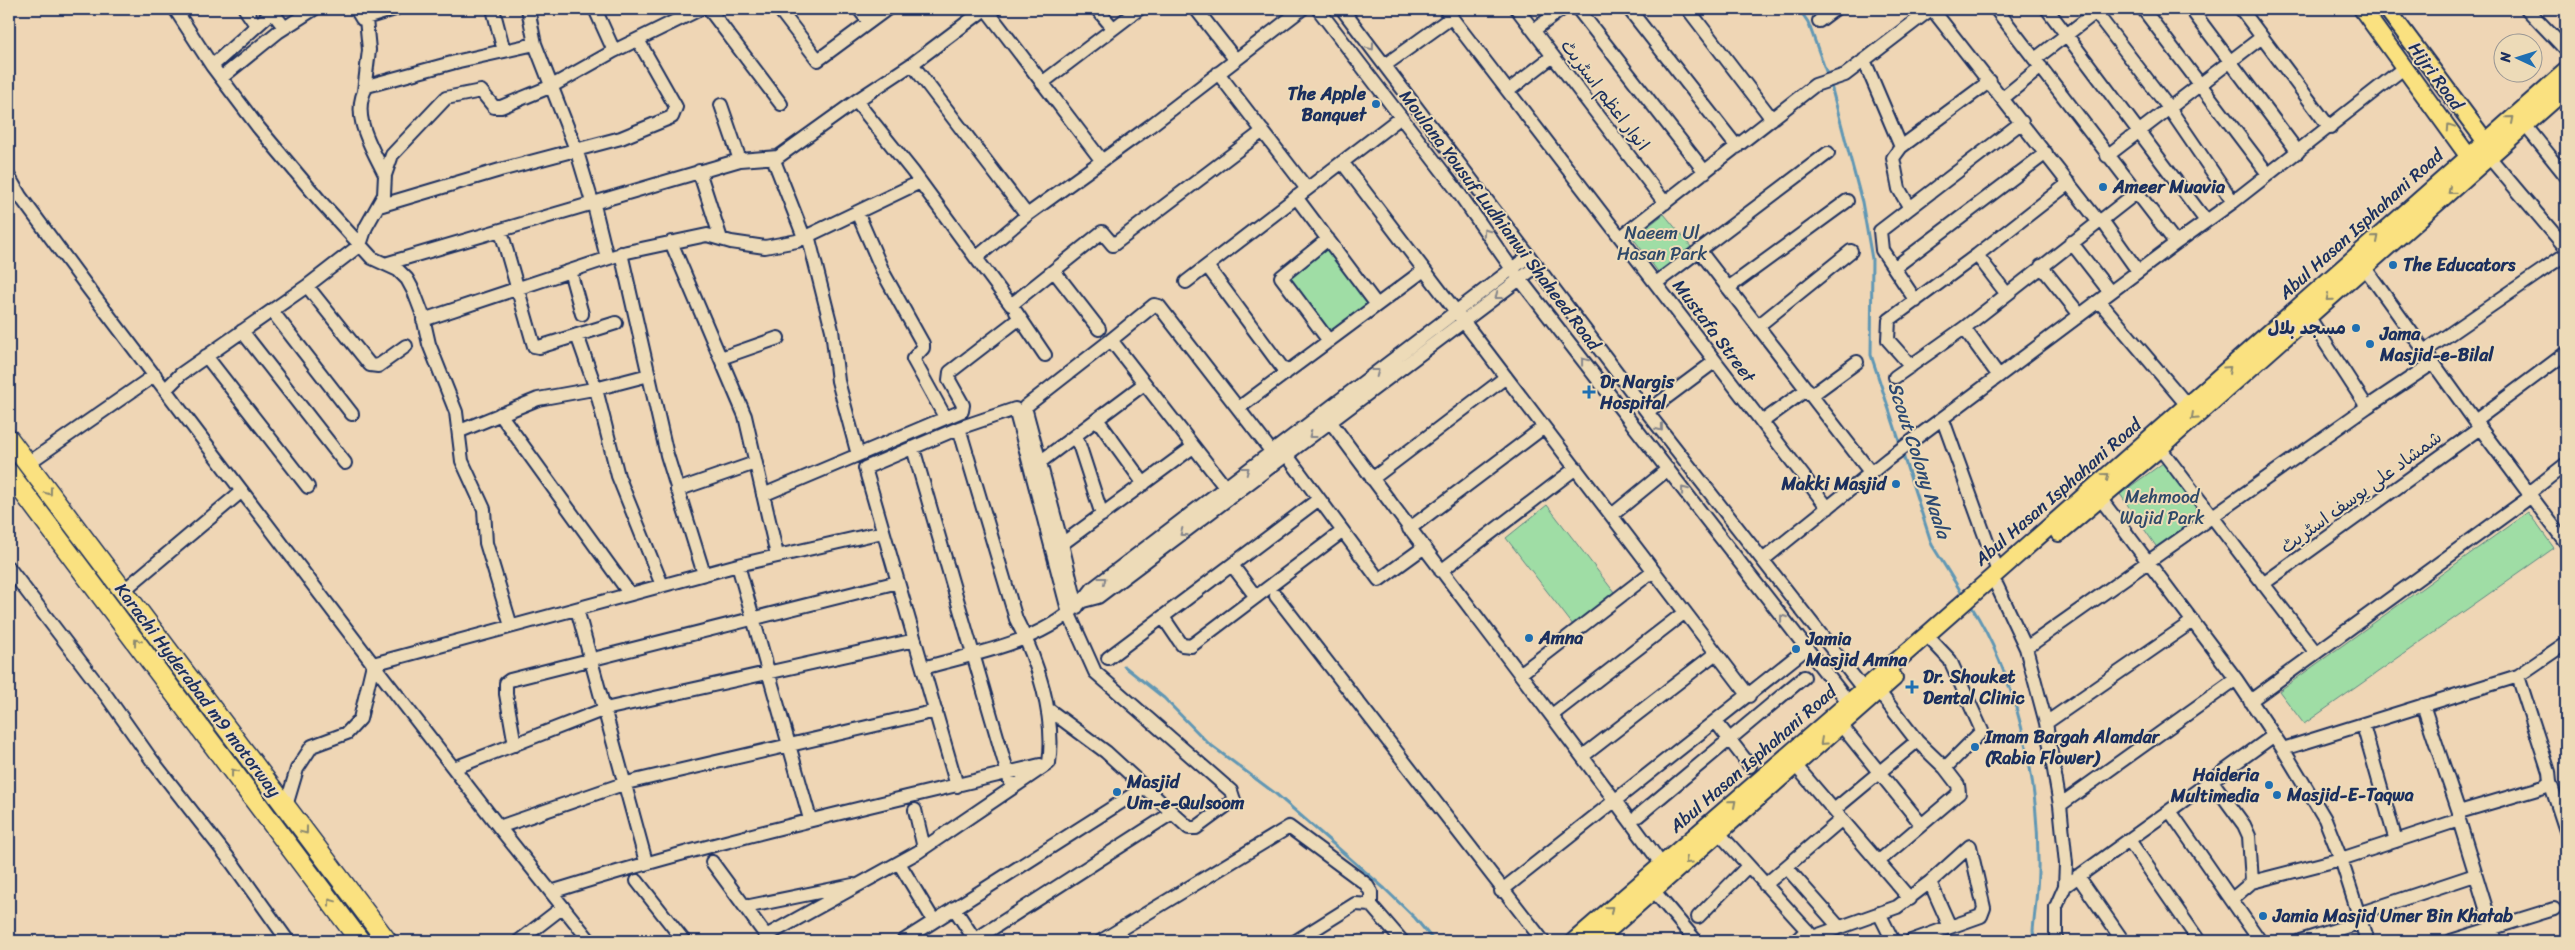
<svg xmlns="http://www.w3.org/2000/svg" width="2575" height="950" font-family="Sriracha,'Playpen Sans Arabic',sans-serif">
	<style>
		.green { fill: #9fdda5; stroke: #5d8682 }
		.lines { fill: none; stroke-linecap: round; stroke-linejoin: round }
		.stream { stroke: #6097b4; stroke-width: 3 }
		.minor-casing { stroke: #1b2f5e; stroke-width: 16 }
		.major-casing { stroke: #1b2f5e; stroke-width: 20 }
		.highway-casing { stroke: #1b2f5e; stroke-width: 22 }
		.minor { stroke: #eddbb8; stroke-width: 12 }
		.major { stroke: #fae180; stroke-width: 16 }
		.highway { stroke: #fae180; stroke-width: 19 }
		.oneway { stroke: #84858b }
		.oneway2 { stroke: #8a886f }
		.poi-dot { fill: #1f6fb2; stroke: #eddbb8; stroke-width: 2 }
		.labels { text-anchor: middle; stroke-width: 4; stroke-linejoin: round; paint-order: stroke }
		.street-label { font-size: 18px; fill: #1b2f5e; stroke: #eddbb8 }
		.poi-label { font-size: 18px; font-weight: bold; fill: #1b2f5e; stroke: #eddbb8; text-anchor: start }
		.park-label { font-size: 18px; fill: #2f4969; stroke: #eddbb8 }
		.water-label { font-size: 19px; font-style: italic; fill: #2c4973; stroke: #eddbb8 }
	</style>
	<rect width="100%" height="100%" fill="#efd6b5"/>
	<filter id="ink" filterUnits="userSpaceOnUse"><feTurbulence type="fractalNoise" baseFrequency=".02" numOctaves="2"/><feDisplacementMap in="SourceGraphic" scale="10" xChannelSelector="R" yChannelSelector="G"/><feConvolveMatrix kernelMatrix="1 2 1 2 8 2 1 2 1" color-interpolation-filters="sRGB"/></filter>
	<g filter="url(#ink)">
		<path class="green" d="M1664,214L1692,248L1659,273L1633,238Z
			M1328,247L1371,302L1332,333L1289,278Z
			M2163,463L2205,518L2160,552L2120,494Z
			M1547,505L1614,592L1573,625L1506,538Z
			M2528,512L2554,548L2304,724L2279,691Z"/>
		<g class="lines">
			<path class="stream" d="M1799,9L1808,22L1828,77
				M1830,82L1862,202L1872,259L1871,355L1901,446
				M1902,452L1932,545L1963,595
				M1970,604C2016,676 2038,774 2038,859C2039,883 2035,907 2033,931L2035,941
				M1124,666L1164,698L1208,743L1276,794L1385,889L1415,918L1434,941"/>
			<g class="minor-casing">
				<path id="minor" d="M175,9L212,66L258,127L321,202L372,258L398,270L407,279L414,292L422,313L429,344L456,412L462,461L484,509L486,543L511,626
					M245,9L256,25
					M356,9L362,19L395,9
					M493,9L504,51
					M528,9L535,44L577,152L593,205
					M595,9L614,51
					M709,9L781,104
					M779,9L818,60L887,9
					M859,9L869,22
					M985,9L912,64L856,101L913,172L976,258L1027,215L1150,126L1302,9
					M986,9L1102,161
					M1097,9L1113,28
					M1196,9L1235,59
					M1318,9L1456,189L1512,269L1853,708
					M1342,9L1647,412L1868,695
					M1445,9L1828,508
					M1517,9L1665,203
					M1578,9L1705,172
					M1629,9L1737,147
					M1688,9L1772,119
					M1932,9L2098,221
					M1996,9L2176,243
					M2047,9L2206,221
					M2093,9L2169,108L2233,202
					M2143,9L2268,174
					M2191,9L2298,152
					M2241,9L2330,128
					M2527,9L2566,50
					M1819,21L1835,9
					M1534,30L1562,9
					M2035,59L2100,9
					M1864,60L1901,147L1990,81
					M912,64L1027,215
					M1385,65L1452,17
					M212,66L270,14H274L284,27
					M1218,73L1307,189
					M221,78L278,32L314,9
					M1042,83L1139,9
					M364,91L369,50L366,19
					M1508,91L1553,56
					M2003,98L2041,67
					M721,105L740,160
					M2525,125L2566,176
					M1901,147L1893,158L1899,189L1910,208
					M2107,156L2262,37
					M2489,157L2566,248
					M773,158L804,237
					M1342,162L1749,696
					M699,171L721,239
					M385,175C373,149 349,115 367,86L459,61L535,44
					M9,177L20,196L88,288L373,664L499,827L590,941
					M1296,197L1377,305
					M594,205L607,258
					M379,206L500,170L621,138L672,117L676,107L638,40
					M857,212L884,274L923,344V348L913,359L945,417
					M2101,219L2138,271
					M501,231L534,346L539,347L616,323
					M808,235L832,330L838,381L858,455
					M1621,237L1815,85L1845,75L1931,9
					M1328,239L1281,277L1329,341
					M671,242L745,416L777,555
					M2071,242L2110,292
					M1699,250L1871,473
					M621,253L667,455L704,574
					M1977,255L2006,293
					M976,258L1011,305L1102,232L1113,245L1263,131
					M2360,261L2480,428L2566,543
					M385,264L740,160L778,157L856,101
					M1207,266L1286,373
					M2041,266L2080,315
					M1894,268L2046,153
					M570,271L582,314
					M1054,271L1099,329
					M1186,282L1401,117
					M1656,283L1828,153
					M307,286L370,365L378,366L406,346
					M1728,288L1847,201
					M1916,301L1882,250L1880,231L2022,122
					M2099,301L2187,405
					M272,311L352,414
					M1016,312L1045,355
					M2308,316L2367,407
					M423,320L627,252L707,235L731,242L765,247L797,241L920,182
					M1758,326L1851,251
					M1964,328L1999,376
					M242,331L345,463
					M577,335L596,389L618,476L662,585
					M1111,340L1154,305L1159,306L1275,456
					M2425,351L2566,254
					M206,356L308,487
					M721,358L778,338
					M1911,366L1888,340L1889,320L1977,255L2069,183
					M1895,377L1964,328L2136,193
					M166,389L181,374L307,286L360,245L366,227L384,195L385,175L392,155L446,98L481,91L494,107H501L552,86L614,51L700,9
					M1812,395L1857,362
					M1240,407L1424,270
					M1647,412L1714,362
					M500,414L630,594
					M1097,419L1144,484
					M1943,420L1998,572
					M1330,421C1439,570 1554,715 1662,865
					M2475,421L2566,353
					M1762,422L1807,389
					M460,431L538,399L599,388L649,375
					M1076,435L1102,515
					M1193,447L1062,544L1025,407L1111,340L1232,496
					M913,448L1010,781
					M2160,448L2316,653
					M1286,454L1379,580L1423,548
					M1040,462L1144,384
					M27,464L155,375
					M1372,479L1506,377
					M677,490L755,463
					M2528,494L2566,464
					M763,495L962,411L963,405L949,380L950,372L1020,318
					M2100,498L2236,679L2283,749L2325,819L2341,859L2367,941
					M1612,515L1668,469
					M1409,529L1544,427
					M1062,544L1077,607
					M1764,559L1888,459L2176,243L2233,202L2405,67
					M738,565L810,819
					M1232,565L1256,597
					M9,568L108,698L151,759L233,864L288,941
					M1441,571L1576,468
					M2263,584L2480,428
					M1997,586L2026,648L2046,723L2060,805L2066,864L2065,886L2056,907V941
					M123,591L242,491
					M1276,596L1543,941
					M1083,601L1098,597L1537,266
					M577,609L646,862
					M1163,617L1182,645L1191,646L1343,531
					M2026,648L2367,407L2433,363
					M1108,658L1319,499
					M923,668C982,651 1055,641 1093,588L1529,256
					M1520,674L1653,571
					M1879,692L1917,741L1945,768L1982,731L1950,660L1933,642
					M2250,701L2530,497
					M1552,715L1685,612
					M1716,722L1750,766
					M2046,723L2193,621
					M1841,725L1921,824
					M2363,725L2396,841
					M515,745L506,694V683L510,680L898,582
					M2283,749L2518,676L2566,643
					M1583,756L1716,653
					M1796,766L1910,899
					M454,768L605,709L915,640
					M2212,781L2244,825L2249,836L2252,882L2232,899
					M2550,782L2566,831
					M957,786L865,468L959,428L1015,409L1069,614L1095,672L1231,791L1234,800L1196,828H1189L1106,752L1048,709
					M2060,805L2236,679
					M286,806L297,769L312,746L347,733L360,719L373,664L738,565L883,532
					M915,810L924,848
					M1834,810L1917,741
					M2170,811L2260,941
					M2459,812L2544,787L2550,782L2549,772L2518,676
					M1638,816L1804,677
					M2459,820L2496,941
					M499,827L626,783L936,711
					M1719,833L1813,937L1897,907L1930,882L1970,846L1984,908L1981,916L1950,927
					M2129,840L2199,941
					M1879,861L1959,793L1958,785L1945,768
					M712,862L770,941
					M899,863L934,921
					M1787,868L1839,927
					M2078,876L2123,941
					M637,881L684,941
					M2252,882L2341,859L2459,820V812L2423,705
					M1648,884L1696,941
					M1765,885L1842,819
					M2065,886L2273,736
					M1501,891L1807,648
					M551,892C712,841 876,805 1040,765
					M745,907L853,885
					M954,908L975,940
					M1879,913L1893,941
					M2358,914L2475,875
					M1698,917L1748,866
					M766,936L918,852L1049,763C1056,717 1037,659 1016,619L959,428
					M519,941L563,907
					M903,941L1145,787
					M973,941L1172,813
					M1101,941L1289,827L1366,884L1371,892V905
					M1296,941L1355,904L1371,905L1402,941
					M1796,941L1807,930
					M1911,941L1950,927L1930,882
					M2300,941L2361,922
					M2451,941L2554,909"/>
			</g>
			<g class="major-casing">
				<path id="major" d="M2362,9L2474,164
					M2387,9L2492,150
					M2059,533L2160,448L2566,89
					M1574,941L1930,632L2566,71
					M1596,941L1894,678"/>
			</g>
			<g class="highway-casing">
				<path id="highway" d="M9,439L387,941
					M9,473L360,941"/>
			</g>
			<use href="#minor" class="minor"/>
			<use href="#major" class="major"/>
			<use href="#highway" class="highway"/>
		</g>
		<defs><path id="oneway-chevron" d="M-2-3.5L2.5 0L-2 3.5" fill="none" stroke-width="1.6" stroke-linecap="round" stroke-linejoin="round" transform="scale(1.25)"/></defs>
		<g class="oneway">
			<use href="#oneway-chevron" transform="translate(1371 47) rotate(53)"/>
			<use href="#oneway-chevron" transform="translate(1486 232) rotate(-125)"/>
			<use href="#oneway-chevron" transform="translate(1498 296) rotate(143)"/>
			<use href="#oneway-chevron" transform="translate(1584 361) rotate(-128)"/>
			<use href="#oneway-chevron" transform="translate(1376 372) rotate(-37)"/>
			<use href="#oneway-chevron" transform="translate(1660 428) rotate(52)"/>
			<use href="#oneway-chevron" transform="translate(1312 435) rotate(143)"/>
			<use href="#oneway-chevron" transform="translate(1246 470) rotate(-38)"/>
			<use href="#oneway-chevron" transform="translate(1684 490) rotate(-128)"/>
			<use href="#oneway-chevron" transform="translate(1183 533) rotate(143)"/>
			<use href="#oneway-chevron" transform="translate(1103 580) rotate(-38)"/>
			<use href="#oneway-chevron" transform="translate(1783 618) rotate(-128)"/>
		</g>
		<g class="oneway2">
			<use href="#oneway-chevron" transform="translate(2511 119) rotate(-41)"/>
			<use href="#oneway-chevron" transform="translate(2450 127) rotate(-124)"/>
			<use href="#oneway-chevron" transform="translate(2451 191) rotate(139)"/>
			<use href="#oneway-chevron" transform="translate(2376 238) rotate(-41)"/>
			<use href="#oneway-chevron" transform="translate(2329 298) rotate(139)"/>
			<use href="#oneway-chevron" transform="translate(2228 369) rotate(-42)"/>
			<use href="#oneway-chevron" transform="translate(2194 417) rotate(138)"/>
			<use href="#oneway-chevron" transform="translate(2106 476) rotate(-41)"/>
			<use href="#oneway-chevron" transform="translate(49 492) rotate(53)"/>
			<use href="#oneway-chevron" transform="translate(137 642) rotate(-127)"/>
			<use href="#oneway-chevron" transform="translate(1823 742) rotate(138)"/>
			<use href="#oneway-chevron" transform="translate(234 772) rotate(-127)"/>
			<use href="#oneway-chevron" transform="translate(1733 803) rotate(-41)"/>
			<use href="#oneway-chevron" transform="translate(305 831) rotate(53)"/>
			<use href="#oneway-chevron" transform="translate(1688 861) rotate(138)"/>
			<use href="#oneway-chevron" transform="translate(331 902) rotate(-127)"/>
			<use href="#oneway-chevron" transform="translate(1610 909) rotate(-41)"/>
		</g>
	</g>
	<g class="poi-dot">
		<circle cx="1376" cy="104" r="5"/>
		<circle cx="2103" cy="187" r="5"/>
		<circle cx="2393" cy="265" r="5"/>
		<circle cx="2356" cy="328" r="5"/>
		<circle cx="2370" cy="344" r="5"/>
		<path d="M1586.5 384.5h5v5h5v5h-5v5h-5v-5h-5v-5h5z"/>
		<circle cx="1896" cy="484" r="5"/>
		<circle cx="1529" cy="638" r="5"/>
		<circle cx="1796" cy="649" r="5"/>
		<path d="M1909.5 679.5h5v5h5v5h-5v5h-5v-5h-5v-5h5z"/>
		<circle cx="1975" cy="747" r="5"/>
		<circle cx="2269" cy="785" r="5"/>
		<circle cx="1117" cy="792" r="5"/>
		<circle cx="2277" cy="795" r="5"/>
		<circle cx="2263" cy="916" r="5"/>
	</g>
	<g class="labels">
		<g class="street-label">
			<text transform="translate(2436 76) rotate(54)" y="6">Hijri Road</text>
			<text transform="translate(1605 95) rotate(53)" y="6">انوار اعظم اسٹریٹ</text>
			<text transform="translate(1500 220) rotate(53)" y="6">Moulana Yousuf Ludhianwi Shaheed Road</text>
			<text transform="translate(2361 224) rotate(-42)" y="6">Abul Hasan Isphahani Road</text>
			<text transform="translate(1714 331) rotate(53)" y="6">Mustafa Street</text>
			<text transform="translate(2058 492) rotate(-41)" y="6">Abul Hasan Isphahani Road</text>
			<text transform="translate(2361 492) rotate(-36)" y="6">شمشاد علی یوسف اسٹریٹ</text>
			<text transform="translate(198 690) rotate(53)" y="6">Karachi Hyderabad m9 motorway</text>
			<text transform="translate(1753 759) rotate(-41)" y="6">Abul Hasan Isphahani Road</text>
		</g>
		<g class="poi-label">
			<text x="1366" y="100" text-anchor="end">The Apple<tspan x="1366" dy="21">Banquet</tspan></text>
			<text x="2113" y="193">Ameer Muavia</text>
			<text x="2403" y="271">The Educators</text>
			<text x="2346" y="334" text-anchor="end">مسجد بلال</text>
			<text x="2380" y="340">Jama<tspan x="2380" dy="21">Masjid-e-Bilal</tspan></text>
			<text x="1600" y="388">Dr Nargis<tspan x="1600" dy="21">Hospital</tspan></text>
			<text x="1886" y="490" text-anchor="end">Makki Masjid</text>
			<text x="1539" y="644">Amna</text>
			<text x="1806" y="645">Jamia<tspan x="1806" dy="21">Masjid Amna</tspan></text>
			<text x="1923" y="683">Dr. Shouket<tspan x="1923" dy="21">Dental Clinic</tspan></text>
			<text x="1985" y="743">Imam Bargah Alamdar<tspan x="1985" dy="21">(Rabia Flower)</tspan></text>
			<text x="2259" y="781" text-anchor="end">Haideria<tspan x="2259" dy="21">Multimedia</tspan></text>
			<text x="1127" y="788">Masjid<tspan x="1127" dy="21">Um-e-Qulsoom</tspan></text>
			<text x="2287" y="801">Masjid-E-Taqwa</text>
			<text x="2273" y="922">Jamia Masjid Umer Bin Khatab</text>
		</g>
		<g class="park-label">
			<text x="1662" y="239">Naeem Ul<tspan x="1662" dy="21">Hasan Park</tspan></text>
			<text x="2162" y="503">Mehmood<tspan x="2162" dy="21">Wajid Park</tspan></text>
		</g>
		<g class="water-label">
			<text transform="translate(1920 460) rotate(72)" y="7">Scout Colony Naala</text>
		</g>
	</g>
	<rect width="2575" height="950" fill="none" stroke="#eddbb8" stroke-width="30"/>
	<rect x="15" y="15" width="2545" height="920" fill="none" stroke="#1b2f5e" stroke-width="2" filter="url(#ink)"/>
	<g transform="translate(2518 58) rotate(274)"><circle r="24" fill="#eddbb8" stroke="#999694"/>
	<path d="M0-4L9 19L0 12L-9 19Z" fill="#1f6fb2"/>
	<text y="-8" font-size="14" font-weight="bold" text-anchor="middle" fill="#1b2f5e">N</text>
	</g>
</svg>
